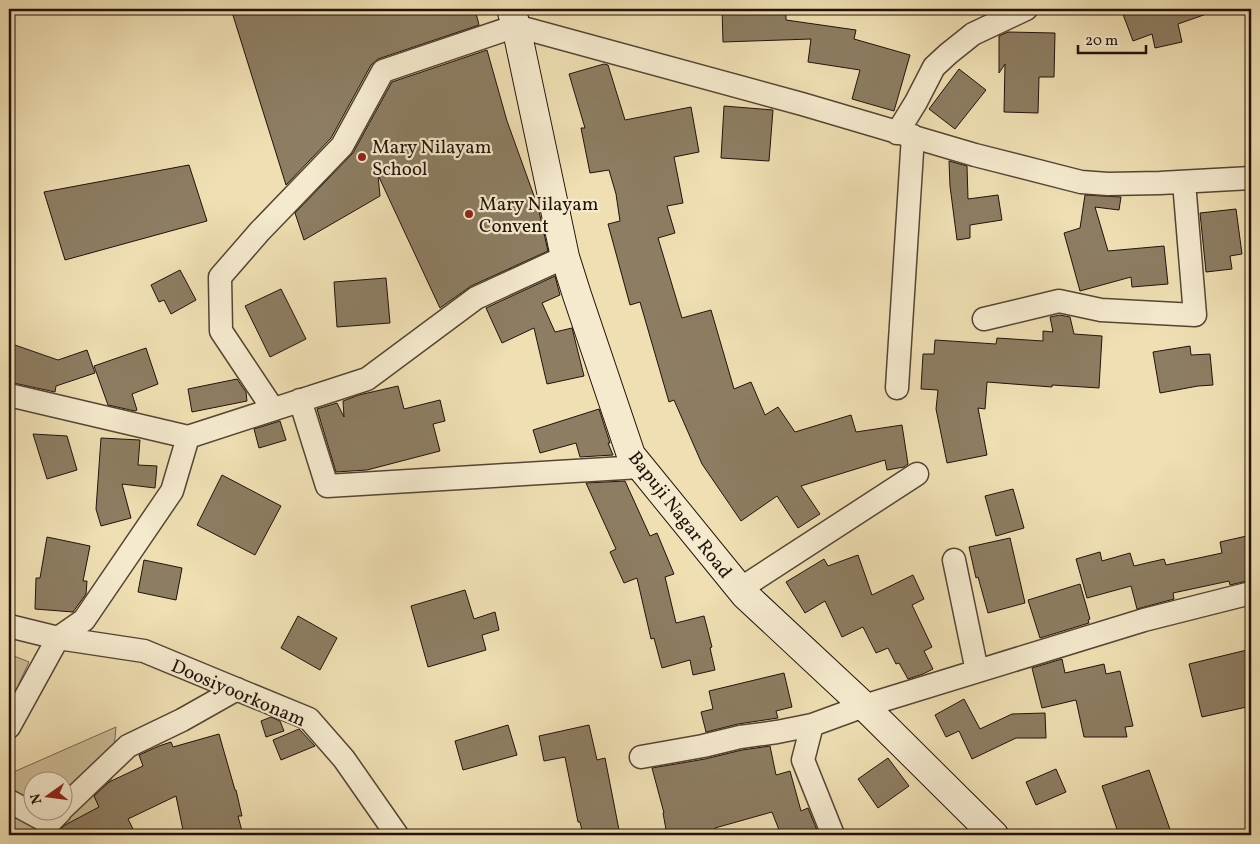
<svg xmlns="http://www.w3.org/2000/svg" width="1260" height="844" font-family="Vollkorn,serif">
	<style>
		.green { fill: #ccbc96; stroke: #776750; fill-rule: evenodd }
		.building { fill: #8d7d62; stroke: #22120a }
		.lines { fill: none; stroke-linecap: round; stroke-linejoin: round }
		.street-casing { stroke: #554534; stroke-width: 25 }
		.secondary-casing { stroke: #22120a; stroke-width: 30 }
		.street { stroke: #f5eace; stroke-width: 22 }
		.secondary { stroke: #f5eace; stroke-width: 28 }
		.poi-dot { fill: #8f2418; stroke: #f5eace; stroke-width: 2 }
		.labels { text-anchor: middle; stroke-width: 4.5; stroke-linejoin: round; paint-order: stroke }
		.poi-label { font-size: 19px; fill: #22120a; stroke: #f5eace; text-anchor: start }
		.street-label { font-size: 19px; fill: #22120a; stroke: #f5eace }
	</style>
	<rect width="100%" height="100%" fill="#efdfb3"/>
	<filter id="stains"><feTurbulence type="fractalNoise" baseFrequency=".004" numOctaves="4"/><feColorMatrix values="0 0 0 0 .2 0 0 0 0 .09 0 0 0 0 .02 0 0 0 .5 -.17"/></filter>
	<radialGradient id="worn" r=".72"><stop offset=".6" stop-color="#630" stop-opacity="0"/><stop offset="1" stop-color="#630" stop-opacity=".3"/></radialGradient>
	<path class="green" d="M9,654L29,662L9,705Z
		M116,727L106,835H9V774ZM32,782H62V812H32Z"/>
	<path class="building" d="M231,9H475L479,25L378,59L371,65L331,138L286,185Z
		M722,9H776V14L786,13V20L856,30L854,39L910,55L894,111L852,99L860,70L808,62L811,39L723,42Z
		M1121,9H1214L1215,11L1178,24L1182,42L1155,48L1152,34L1133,41Z
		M1008,32L1055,33L1054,77H1039L1038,113L1004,112L1005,64L999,73V36Z
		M487,50L507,121L538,207L548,251L471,286L440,308L378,175L380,196L304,240L295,213L353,153L392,82Z
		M604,64L608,65L625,120L691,107L699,152L674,157L683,203L667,206L675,233L658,238L682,318L711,310L734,389L751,382L765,415L778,407L795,432L851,415L856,432L902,425L908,464L904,467L887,470L885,460L801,486L820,514L798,528L777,496L741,521L702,464L674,400L669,402L640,302L630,305L608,224L620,221L616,194L609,170L590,173L581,128H585L569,74Z
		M959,69L986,90L955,129L929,109Z
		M724,106L773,110L769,161L721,158Z
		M949,161L967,166L968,199L998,195L1002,220L970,225V238L957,240L950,186Z
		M189,165L207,221L65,260L44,192Z
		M1085,195L1121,197L1119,210L1095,207L1108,251L1164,246L1168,284L1132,287L1131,277L1080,291L1064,233L1080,228Z
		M1236,209L1242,254L1230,256L1232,269L1206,272L1200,213Z
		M180,270L196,300L171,314L164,300L159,302L151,285Z
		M555,276L560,295L542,303L555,332L572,328L584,376L547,384L534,328L502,343L486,308Z
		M386,278L390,323L337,327L334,282Z
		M281,289L306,339L270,357L245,306Z
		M1060,315L1070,317L1074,334L1102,336L1099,388L1052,385V387L987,382L985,409L978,408L987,455L947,463L936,409L938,390L921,389L923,354H934L935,340L996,344L997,338L1043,341V331L1053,332L1050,317Z
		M9,343L58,360L87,350L95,373L56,386L55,392L9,382Z
		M1190,346L1191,355L1210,354L1213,385L1198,386L1160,393L1153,352Z
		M146,348L158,384L132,394L137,410L135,411L108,405L94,366Z
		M237,379L246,392L247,401L192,412L188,389Z
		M398,386L404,409L440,400L445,421L433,424L440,451L367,470L336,472L317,409L337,403L344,417L343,401L359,395Z
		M599,409L610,443H608L613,455L580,457L576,443L540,453L533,430Z
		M280,421L286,440L259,448L254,429Z
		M33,434L67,436L77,470L47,479Z
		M101,438L140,440L138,465L157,466L155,488L122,484L131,518L101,526L96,509Z
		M222,475L281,506L255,555L197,525Z
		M625,481L650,536L657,533L674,574L665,577L676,623L704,616L712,647L710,648L715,670L693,675L690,660L662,668L654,638L651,639L637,578L624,583L610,552L616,549L586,483Z
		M1013,489L1024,528L996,536L985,496Z
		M1251,535V580L1230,585L1229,581L1173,593L1174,599L1137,609L1131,586L1087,598L1076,559L1100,552L1102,561L1130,553L1134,566L1164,559L1166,565L1222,553L1220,542Z
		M47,537L90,546L83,581H87L86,594L73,612L35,609L36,578H40Z
		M1010,538L1025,603L988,613L978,577L976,578L969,547Z
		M858,555L872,595L913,575L924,599L912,605L932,647L924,651L933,669L923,674L908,679L899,663L896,664L888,648L876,653L863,627L842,637L825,601L805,613L786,582L824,559L828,566Z
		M144,560L182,568L176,600L138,592Z
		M1080,584L1090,619L1088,620L1089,623L1040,638L1028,600Z
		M465,590L474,619L495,612L499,630L482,635L486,650L428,667L411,606Z
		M298,616L337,638L320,670L281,648Z
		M1251,649V706L1202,717L1189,664Z
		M1062,659L1065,673L1104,664L1106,674L1120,671L1133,726L1125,727L1127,737H1084L1076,700L1042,708L1032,668Z
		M784,673L792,707L776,711L778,718L738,724L706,732L701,712L713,709L709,691Z
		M964,699L980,729L1012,714L1045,713L1046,738H1016L972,759L959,731L946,737L935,715Z
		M271,717L280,721L284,731L266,737L261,721Z
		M508,725L517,755L463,770L455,741Z
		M589,725L597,760L605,758L620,835H583L580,822H578L565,757L544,761L539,736Z
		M299,729L315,746L281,760L273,740Z
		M219,734L235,790H236L242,816H238L243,835H184L176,796L128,819L136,835H47L56,833L65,825L99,807L94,796L109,782L143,766L139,755L159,746L171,742L173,747Z
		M770,746L776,775L790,771L801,811L808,808L819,835H781L772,812L715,828L716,831L695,835H667L663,813H664L652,768L705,759L742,750Z
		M888,758L909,786L878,808L858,779Z
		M1056,769L1066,792L1036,805L1026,782Z
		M1149,770L1172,835H1119L1102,786Z"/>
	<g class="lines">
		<g class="street-casing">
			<path id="street" d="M897,133L916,102L934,67L948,54L973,34L1026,9
				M984,319L1059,301L1101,310L1195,315L1184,182
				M897,388L913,136
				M9,395L188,437
				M300,400L327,486L640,467
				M273,409L221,331L220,277L260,231L342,146L383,71L516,26L802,104L975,155L1081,182L1108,184L1160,183L1251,178
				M954,560L977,671
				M740,589L917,474
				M9,626L58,638L84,620L172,491L188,437L367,379L476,298L565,257
				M9,727L58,638L144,651L309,719L344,759L397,835
				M641,757L703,746L740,737L777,732L812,725
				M9,801L44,820L51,821L60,812
				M62,809L128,746L182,720L237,689
				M833,835L803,760L812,725L864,706L1144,620L1251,593"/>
		</g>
		<g class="secondary-casing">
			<path id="secondary" d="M511,9L516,26L565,257L577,295L631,455L745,595L864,706L994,835"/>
		</g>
		<use href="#street" class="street"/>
		<use href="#secondary" class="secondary"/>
	</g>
	<g class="poi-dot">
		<circle cx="362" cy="157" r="5"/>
		<circle cx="469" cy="214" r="5"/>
	</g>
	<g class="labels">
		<g class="poi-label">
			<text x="372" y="153">Mary Nilayam<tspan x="372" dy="22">School</tspan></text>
			<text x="479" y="210">Mary Nilayam<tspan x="479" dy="22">Convent</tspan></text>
		</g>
		<g class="street-label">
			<text transform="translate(681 514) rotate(52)" y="7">Bapuji Nagar Road</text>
			<text transform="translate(239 692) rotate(23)" y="7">Doosiyoorkonam</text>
		</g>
	</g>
	<rect width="1260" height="844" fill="none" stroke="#efdfb3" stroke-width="30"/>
	<rect x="10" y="10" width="1240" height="824" fill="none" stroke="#22120a" stroke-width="2.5"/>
	<rect x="15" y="15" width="1230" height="814" fill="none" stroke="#22120a"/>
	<g transform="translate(48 796) rotate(256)"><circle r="24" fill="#f5eace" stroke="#a19480"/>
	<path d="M0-4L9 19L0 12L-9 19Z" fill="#8f2418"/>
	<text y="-8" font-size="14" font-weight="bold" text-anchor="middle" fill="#22120a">N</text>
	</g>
	<path d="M1078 45v8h68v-8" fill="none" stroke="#22120a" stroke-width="2.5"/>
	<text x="1085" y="45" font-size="15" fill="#22120a" stroke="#f5eace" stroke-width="4" paint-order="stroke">20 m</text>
	<rect width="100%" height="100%" filter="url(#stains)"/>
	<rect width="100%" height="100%" fill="url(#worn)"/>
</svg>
